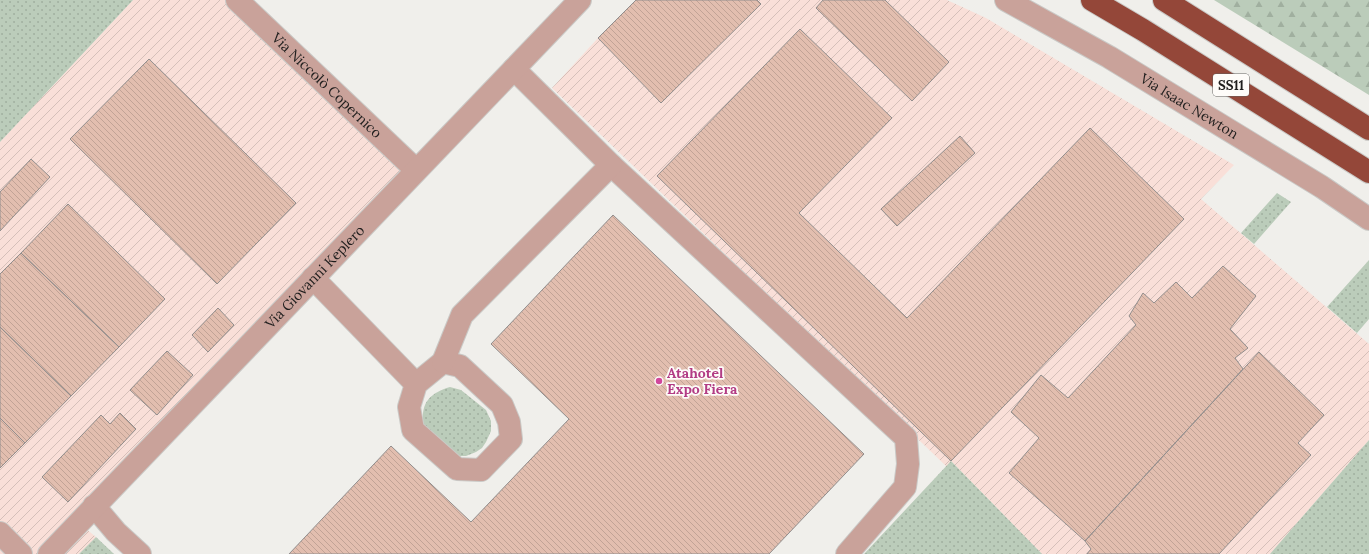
<svg xmlns="http://www.w3.org/2000/svg" width="1369" height="554" font-family="Lora,serif">
	<style>
		.industrial { fill: url(#industrial-furrows) }
		.green { fill: url(#green-dots) }
		.forest { fill: url(#forest-firs) }
		.building { fill: url(#building-back-hatch); stroke: #928e8d }
		.lines { fill: none; stroke-linecap: round; stroke-linejoin: round }
		.minor-casing { stroke: #cac9c6; stroke-width: 24 }
		.highway-casing { stroke: #cac9c6; stroke-width: 24 }
		.minor { stroke: #c9a29a; stroke-width: 22 }
		.highway { stroke: #944739; stroke-width: 22 }
		.hotel-dot { fill: #d1479c; stroke: #fefcf9; stroke-width: 1.5 }
		.labels { text-anchor: middle; stroke-width: 3.5; stroke-linejoin: round; paint-order: stroke }
		.shield { fill: #fefcf9; stroke: #62615f; stroke-width: 1 }
		.shield-label { font-size: 13px; font-weight: bold; fill: #1f1e1d }
		.street-label { font-size: 14px; fill: #1f1e1d; stroke: #fefcf9 }
		.hotel-label { font-size: 14px; font-weight: bold; fill: #b23c85; stroke: #fefcf9; text-anchor: start }
	</style>
	<defs>
		<pattern id="industrial-furrows" width="10" height="10" patternUnits="userSpaceOnUse"><rect width="10" height="10" fill="#f9dfd8"/><path d="M-1 1l2-2M0 10L10 0M9 11l2-2" fill="none" stroke="#d5bfb9"/></pattern>
		<pattern id="green-dots" width="8" height="8" patternUnits="userSpaceOnUse"><rect width="8" height="8" fill="#bbccba"/><path d="M2 2h.1M6 6h.1" fill="none" stroke="#a0af9f" stroke-width="1.8" stroke-linecap="round"/></pattern>
		<pattern id="forest-firs" width="22" height="20" patternUnits="userSpaceOnUse"><rect width="22" height="20" fill="#bbccba"/><path d="M5 1l3.5 6h-7zM16 11l3.5 6h-7z" fill="#a0af9f"/></pattern>
		<pattern id="building-back-hatch" width="6" height="6" patternUnits="userSpaceOnUse"><rect width="6" height="6" fill="#e2beaf"/><path d="M-1 5l2 2M0 0l6 6M5-1l2 2" fill="none" stroke="#c1a396"/></pattern>
	</defs>
	<rect width="100%" height="100%" fill="#f0efeb"/>
	<path class="industrial" d="M133,0H237L416,170L79,523L96,537L79,554H0V142Z
		M636,0H947L986,18L1234,165L1201,199L1369,344V440L1270,554H1042L951,461L947,467L552,88L598,38Z"/>
	<path class="green" d="M0,0H133L0,142Z
		M1277,193L1291,202L1254,244L1241,233Z
		M1369,260V319L1357,333L1327,307Z
		M450,387L461,390L486,410L491,421V431L486,442L482,448L476,452L466,456H459L424,428C420,405 427,394 450,387Z
		M1369,440V554H1270Z
		M951,461L1042,554H864Z
		M96,537L114,554H79Z"/>
	<path class="forest" d="M1214,0H1369V95L1227,8Z"/>
	<path class="building" d="M636,0H757L761,4L661,103L598,38Z
		M823,0H885L949,62L912,101L816,8Z
		M800,29L892,118L799,213L907,318L1090,128L1184,219L951,461L657,176Z
		M149,59L296,203L217,284L70,139Z
		M960,136L975,153L897,226L881,209Z
		M31,159L50,177L0,231V192Z
		M68,204L165,299L119,347L21,253Z
		M613,215L864,454L769,554H289L391,446L471,522L569,419L491,344Z
		M21,253L119,347L71,396L0,327V274Z
		M1223,266L1256,296L1230,329L1248,348L1235,358L1243,369L1085,541L1009,473L1039,438L1011,412L1041,375L1068,398L1136,325L1129,316L1143,293L1154,303L1176,282L1192,298Z
		M218,308L234,325L208,352L192,335Z
		M0,327L71,396L25,443L0,418Z
		M167,351L193,375L157,415L130,390Z
		M1259,352L1324,415L1298,443L1311,455L1219,554H1087L1091,549L1085,541Z
		M120,413L136,429L68,502L42,477L101,415L110,424Z
		M0,418L25,443L0,468Z"/>
	<g class="lines">
		<g class="minor-casing">
			<g id="minor">
				<path id="s1" d="M237,0L416,170"/>
				<path id="s2" d="M1006,0L1109,57L1322,187L1369,219"/>
				<path d="M611,165L906,438L908,464L905,487L847,554"/>
				<path d="M313,278L416,384L409,407L413,430L457,469L481,470L511,439L509,422L502,405L460,366L443,362L416,384"/>
				<path d="M443,362L462,315L611,165L514,69"/>
				<path d="M94,506L116,532L140,554"/>
				<path d="M0,533L21,554"/>
				<path id="s3" d="M49,554L580,0"/>
			</g>
		</g>
		<g class="highway-casing">
			<path id="highway" d="M1092,0L1143,30L1369,172
				M1164,0L1369,129"/>
		</g>
		<use href="#minor" class="minor"/>
		<use href="#highway" class="highway"/>
	</g>
	<circle class="hotel-dot" cx="659" cy="381" r="4"/>
	<g class="labels">
		<rect class="shield" x="1213" y="74" width="36" height="22" rx="3"/>
		<g class="shield-label">
			<text x="1231" y="90">SS11</text>
		</g>
		<g class="street-label">
			<text dy="5" stroke="none"><textPath href="#s1" startOffset="124">Via Niccolò Copernico</textPath></text>
			<text dy="5" stroke="none"><textPath href="#s2" startOffset="212">Via Isaac Newton</textPath></text>
			<text dy="5" stroke="none"><textPath href="#s3" startOffset="384">Via Giovanni Keplero</textPath></text>
		</g>
		<g class="hotel-label">
			<text x="667" y="378">Atahotel<tspan x="667" dy="16">Expo Fiera</tspan></text>
		</g>
	</g>
</svg>
